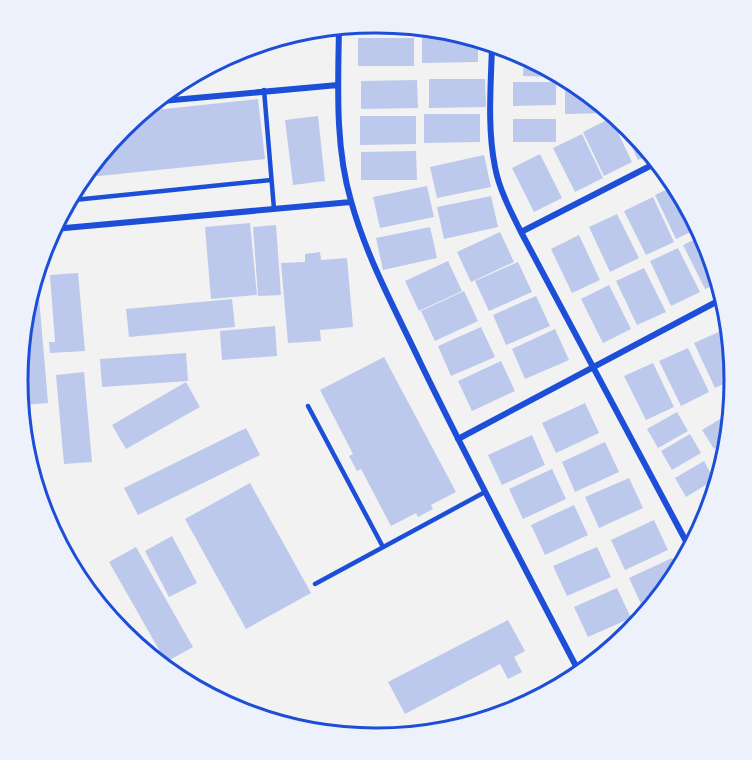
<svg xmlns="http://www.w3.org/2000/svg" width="752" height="760" font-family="'Noto Serif',serif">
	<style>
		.building { fill: #bdc9ec }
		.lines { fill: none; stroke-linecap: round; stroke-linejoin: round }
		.service { stroke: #1d4ed8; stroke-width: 4.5 }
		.minor { stroke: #1d4ed8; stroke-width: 6 }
		.rim { fill: none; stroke: #1d4ed8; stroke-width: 3 }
	</style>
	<rect width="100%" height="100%" fill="#f2f2f2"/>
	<path class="building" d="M422,34H438L478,42V62L422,63Z
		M358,38H414V66H358Z
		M524,56L546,71L555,77L523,76Z
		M429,79H485L486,107L429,108Z
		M417,80L418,108L361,109V81Z
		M513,82H556V105L513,106Z
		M565,90H574L609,113L565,114Z
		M258,99L265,159L89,177L123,127L146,111Z
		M424,114H480V142L424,143Z
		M318,116L325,181L293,185L285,120Z
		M360,116H416V144L360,145Z
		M611,118L632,162L604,176L583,132Z
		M513,119H556V142H513Z
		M619,120L629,127L648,155L638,160Z
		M582,134L603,178L575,192L553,148Z
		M416,151L417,180H361V152Z
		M540,154L562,198L534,212L512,168Z
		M484,155L491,187L437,198L430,167Z
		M427,186L434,217L380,228L373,197Z
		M670,188L697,229L676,239L655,195Z
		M491,196L498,227L444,239L437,207Z
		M653,197L674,242L646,255L624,211Z
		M617,214L639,258L610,272L589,227Z
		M250,223L257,295L211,299L205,227Z
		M276,225L281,295L258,296L253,227Z
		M430,227L437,258L383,270L376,238Z
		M500,232L514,262L471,282L457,252Z
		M579,235L600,280L572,293L551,249Z
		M702,236L707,243L715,285L705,289L683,245Z
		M678,248L700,292L671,306L650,261Z
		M320,252L321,260L347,258L353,327L320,330L321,341L288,343L281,263L305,262V254Z
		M448,261L462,291L419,311L405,281Z
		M518,262L532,292L489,311L475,281Z
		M644,268L666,312L637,325L616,281Z
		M78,273L85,351L50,353L49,342H55L50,275Z
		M38,285L48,403L23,405L18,380Z
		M609,285L631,329L603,343L581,299Z
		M464,291L478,321L435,341L421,311Z
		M536,296L550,326L506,345L493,315Z
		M232,299L235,327L129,337L126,309Z
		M275,326L277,356L222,360L220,331Z
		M481,327L495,357L451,376L438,346Z
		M555,329L569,360L525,379L512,349Z
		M723,330L734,379L715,388L694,343Z
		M688,348L709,392L681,406L659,361Z
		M186,353L188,381L102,387L100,359Z
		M384,357L456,492L431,505L433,509L418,517L416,513L391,526L361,469L357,471L349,456L353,454L320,390Z
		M501,361L515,391L472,411L458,381Z
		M653,363L674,407L646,420L624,376Z
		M84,372L92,462L64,464L56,375Z
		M186,382L200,407L126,449L112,425Z
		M585,403L599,433L556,453L542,423Z
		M677,412L688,431L658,448L647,429Z
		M727,415L721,444L714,449L702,430Z
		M246,428L260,455L138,515L124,488Z
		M690,434L701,453L672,470L661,451Z
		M532,435L545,465L502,485L488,455Z
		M605,442L619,472L575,492L562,462Z
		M704,461L714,480L686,497L675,478Z
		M552,469L566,499L523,519L509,489Z
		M629,478L643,508L599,528L585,497Z
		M250,483L311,593L246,629L185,519Z
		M574,505L588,535L545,555L531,525Z
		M654,520L668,550L625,570L611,540Z
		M172,536L197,583L169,597L145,551Z
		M136,547L193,647L166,662L109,562Z
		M597,547L611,577L567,596L553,566Z
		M672,558L675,565L647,606L643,608L629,578Z
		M617,588L631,618L588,637L574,607Z
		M508,620L525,651L514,657L522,672L508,679L500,664L405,714L388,682Z"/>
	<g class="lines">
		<path class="service" d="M264,90L274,209
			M74,200L271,180
			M308,406L383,547
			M315,584L485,492"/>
		<path class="minor" d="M339,29C338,87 335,146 351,201C367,259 396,311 421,364C471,467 524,567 577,668
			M492,45C491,85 487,127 495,167C499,189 511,212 521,232L688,545
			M162,101L338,85
			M54,229L351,202
			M521,232L654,164
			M458,439L718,301"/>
	</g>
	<path d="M0 0H752V760H0ZM375 33H377A347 347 0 0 1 724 380V381A347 347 0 0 1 377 728H375A347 347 0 0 1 28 381V380A347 347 0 0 1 375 33Z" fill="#edf1fc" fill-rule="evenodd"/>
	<path class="rim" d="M375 33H377A347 347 0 0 1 724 380V381A347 347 0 0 1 377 728H375A347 347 0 0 1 28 381V380A347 347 0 0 1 375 33Z"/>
</svg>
